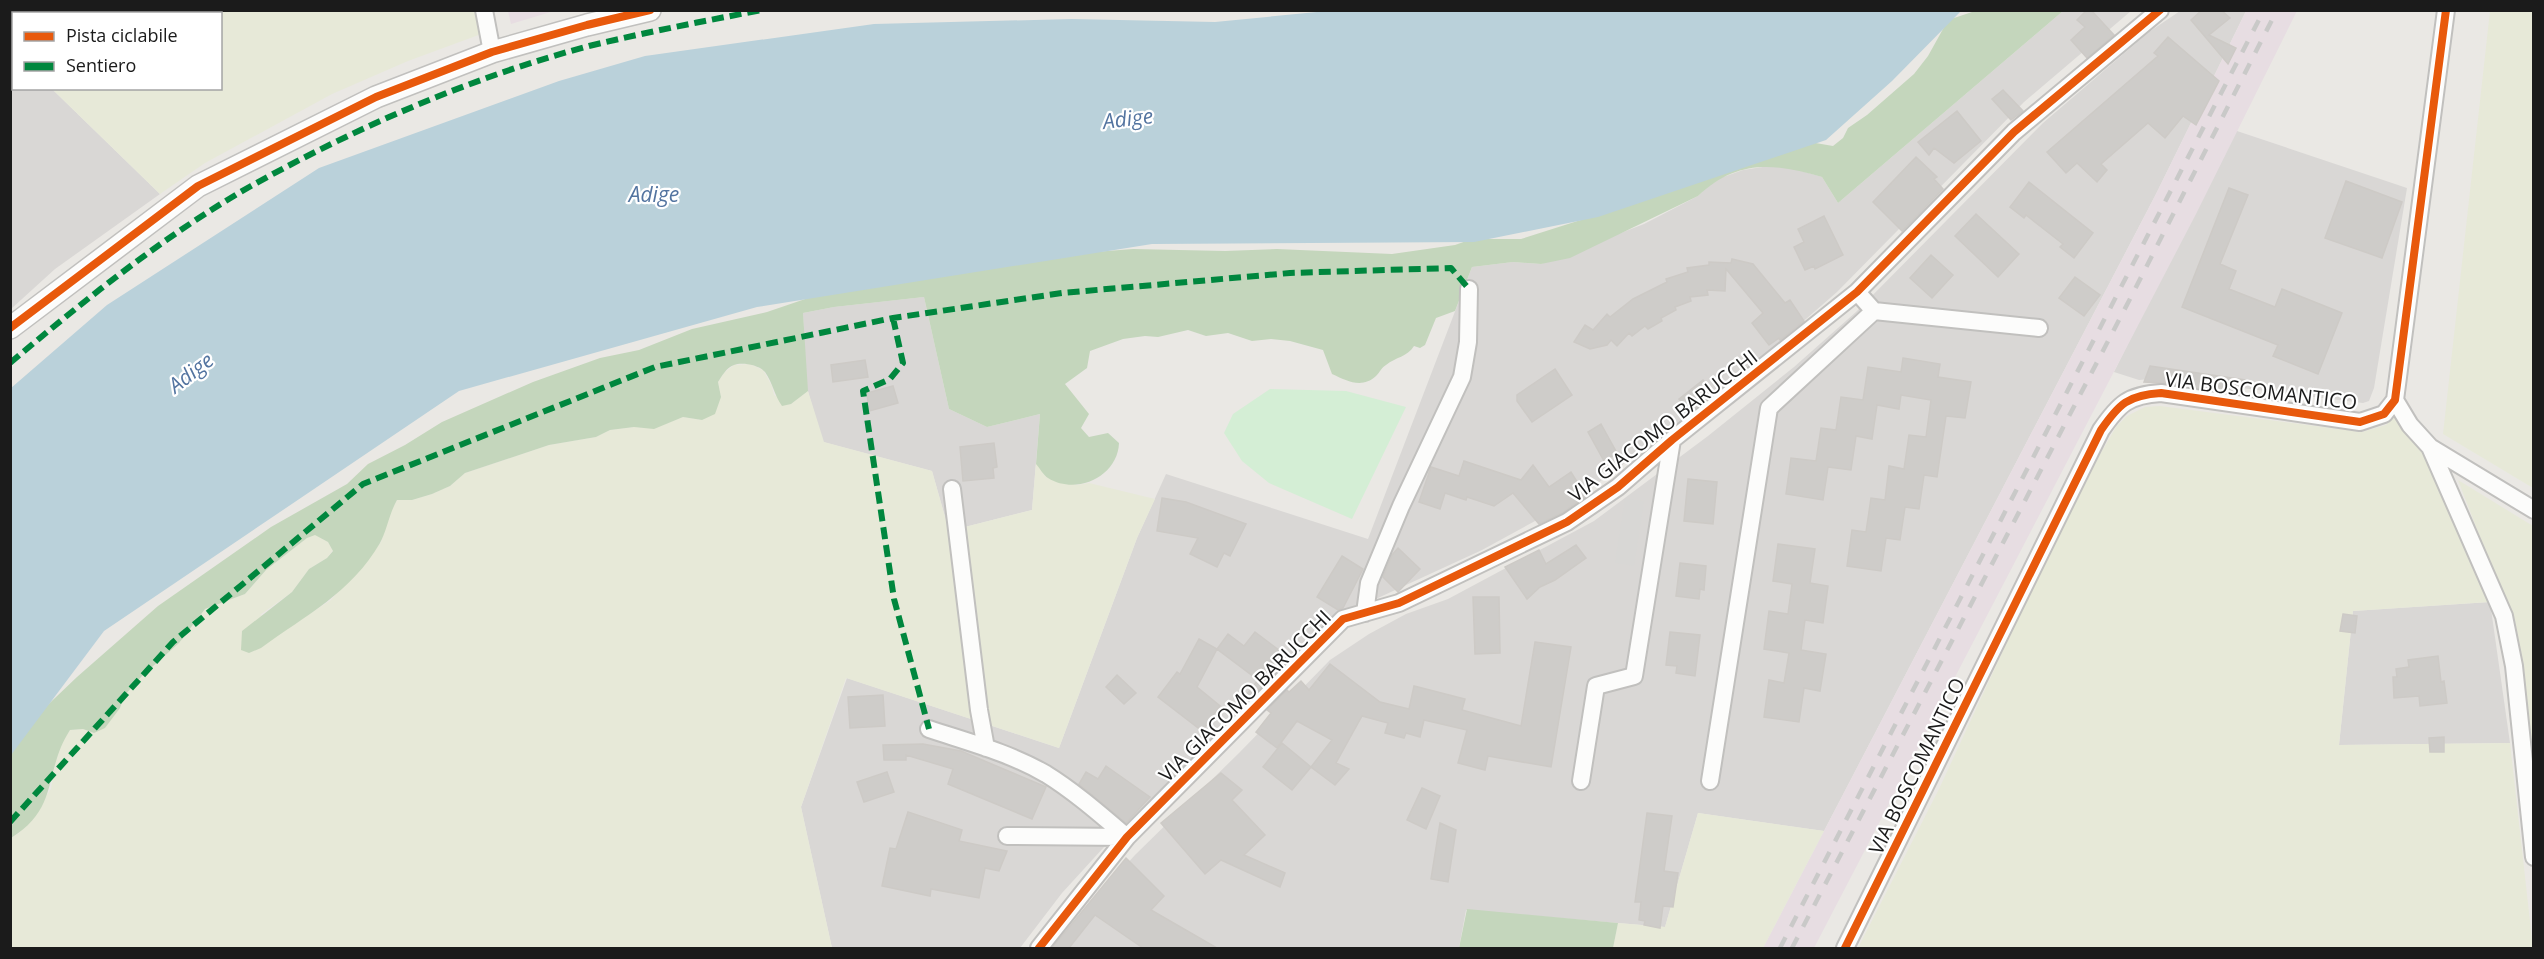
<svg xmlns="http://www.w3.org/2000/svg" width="2544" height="959" font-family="'Open Sans',sans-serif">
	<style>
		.residential { fill: #d9d7d5 }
		.industrial { fill: #e7dde2 }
		.religious { fill: #d8d7d5 }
		.farmland { fill: #e7e9d8 }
		.forest { fill: #c4d6bc }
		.park { fill: #d4eed5 }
		.water { fill: #bad1da }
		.building { fill: #ceccc9; stroke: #cdcac6; stroke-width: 1.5 }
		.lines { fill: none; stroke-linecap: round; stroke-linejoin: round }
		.minor-casing { stroke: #c1c0be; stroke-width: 20 }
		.tertiary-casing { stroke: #c1c0be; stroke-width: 24 }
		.minor { stroke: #fcfcfb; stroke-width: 16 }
		.tertiary { stroke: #fcfcfb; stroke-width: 21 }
		.rail { stroke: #c9c9c8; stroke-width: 4.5; stroke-dasharray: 12 12; stroke-linecap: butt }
		.quiet { stroke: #00873e; stroke-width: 6; stroke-dasharray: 12 6; stroke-linecap: butt }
		.cycleway-casing { stroke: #fff; stroke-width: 11 }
		.cycleway { stroke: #e8590c; stroke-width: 8 }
		.labels { text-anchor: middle; stroke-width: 4.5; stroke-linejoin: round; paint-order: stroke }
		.street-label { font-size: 20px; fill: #1b1b1b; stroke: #fff }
		.water-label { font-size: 21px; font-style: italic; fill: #5374a0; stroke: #fff }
	</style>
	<rect width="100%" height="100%" fill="#eae8e4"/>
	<path class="residential" d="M2063,11H2131L2024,102L1837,292L1776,345L1691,414L1579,497L1482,550L1354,609L1312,638L1115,835L1062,893L1020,948H832L801,807L847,678L1059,748L1137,538L1166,474L1368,539L1472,267L1513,262L1541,264L1644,224L1698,196L1715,180L1743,170L1769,166L1792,168L1822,177L1838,203Z
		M2180,11H2246L2156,194L1824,831L1698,813L1665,927L1466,910L1459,948H1056L1084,911L1135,855L1239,753L1330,660L1369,634L1406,614L1448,599L1594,521L1708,436L1794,367L1856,312L2043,123L2149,32Z
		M10,48L13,51L14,88L52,89L160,194L55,269L11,309Z
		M2234,130L2407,188L2374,388L2369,401L2363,403L2160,378L2139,380L2114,372Z
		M924,297L949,409L987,427L1040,414L1032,510L949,531L932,471L823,442L806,385L803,313L834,307Z
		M2490,602L2510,743L2339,745L2353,611Z"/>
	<path class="industrial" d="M508,11V10L554,11L511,24Z
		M2246,11H2297L2196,214L1814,948H1763L2156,194Z"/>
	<path class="religious" d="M1625,498L1644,501L1634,566L1615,563Z"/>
	<path class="farmland" d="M479,10L484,33L408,61L332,94L205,163L160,194L52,89L220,88V14H14L13,51L11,48L10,11Z
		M2490,11H2533V488L2443,434Z
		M750,364L763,370L772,386L774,395L791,404L808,391L824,442L932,471L949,531L1032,510L1036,463L1046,477L1077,485L1089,483L1155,499L1137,538L1059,748L846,678L801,807L832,948H11V838L19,833L51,789L56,758L62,742L70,730L83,729L94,733L120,708L124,696L142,676L179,643L205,609L245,594L266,570L307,538L315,534L328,542L333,550L327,558L309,569L292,592L260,615L297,622L331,600L381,542L390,513L397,500H412L432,494L450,486L465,473L549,445L596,437L610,430L634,427L654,428L683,417L702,420L721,397L718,382L724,373L734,365Z
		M2160,406L2362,432L2386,425L2395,415L2447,478L2490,602L2353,611L2339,745L2510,743L2533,948H1858L1939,789L2071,504L2116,427L2127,416L2145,407Z
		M2458,480L2533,526V810L2513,623Z
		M1698,813L1824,831L1763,948H1613L1618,923L1665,927Z"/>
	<path class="forest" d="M1975,11H2063L1838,203L1822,177C1774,163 1737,159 1698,196L1570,258L1541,264L1513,262L1472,267L1455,311L1436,318L1425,345L1420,348L1414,346C1407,357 1396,357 1386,365C1382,367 1380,372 1376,376C1362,389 1347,381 1332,374L1323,350L1290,341L1271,339L1252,341L1228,333L1206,336L1188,330L1158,337L1145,336L1123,339L1090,351L1087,368L1065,384L1089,414L1081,428L1089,437L1108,433L1119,443C1118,476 1077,496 1048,478C1043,475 1040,468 1036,464L1040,414L987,427L949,409L924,297L834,307L803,313L808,391L791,404L782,406C774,395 773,383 765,372C759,365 742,362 734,365C726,368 722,376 718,382L721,397L715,414L702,420L683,417L654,429L634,427L610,430L596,437L549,445L465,473L450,486L432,494L412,500H397C389,514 387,530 380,543C351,593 306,615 261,648L249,653L241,650L242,631L292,592L309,569L327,558L333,551L328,542L315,535L307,538L266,570L245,594L205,609L179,643L142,676L124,696L120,708L105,728L94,733L83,729L70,730C43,772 60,808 11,838V740L77,677L158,606L271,527L347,484L368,464L405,445L442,422L533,382L600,358L639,350L692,329L767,312L814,296L1081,253L1133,249L1225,251L1277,249L1392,254L1455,245L1472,239H1521L1650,198L1804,141L1833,146L1843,138L1848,128L1867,115L1914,74L1928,56L1948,20Z
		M1467,909L1618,923L1613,948H1459Z"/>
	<path class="park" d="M1270,389L1346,391L1406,407L1352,519L1269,483L1242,461L1224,433L1233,414Z"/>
	<path class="water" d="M1327,11H1961L1892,81L1826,140L1598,217L1474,242L1152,244L757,307L459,391L104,631L11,755V388L107,305L319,168L559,81L645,56L874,24L1072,19L1215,22Z"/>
	<path class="building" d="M2087,10H2091L2114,35L2087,58L2071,40L2085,27L2077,20Z
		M2202,10H2221L2230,18L2209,35L2236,48L2228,64L2191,20Z
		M2168,37L2219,81L2196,125L2183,116L2165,138L2148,123L2101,164L2107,170L2097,182L2077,163L2066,173L2047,152L2158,56L2154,53Z
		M2003,90L2023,111L2011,120L1992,99Z
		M1957,111L1981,141L1954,163L1934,148L1929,155L1918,142Z
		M1916,157L1937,177L1934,179L1943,189L1902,231L1873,202Z
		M2346,181L2402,202L2382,258L2325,238Z
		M2029,182L2093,233L2074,258L2060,247L2063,244L2026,215L2024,218L2010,207Z
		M2229,188L2248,195L2220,264L2236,271L2229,289L2275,307L2282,289L2342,313L2318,374L2273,356L2278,345L2182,307Z
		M1976,214L2019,254L1998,277L1955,236Z
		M1824,216L1843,255L1815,269L1814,266L1805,270L1794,247L1804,242L1798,229Z
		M1931,255L1953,275L1932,298L1910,278Z
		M1732,259L1753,264L1785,303L1790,300L1804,321L1780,340L1779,338L1769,345L1752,323L1763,313L1726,269L1725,291L1707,290L1708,295L1690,297L1691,301L1675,307L1676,310L1661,318L1662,321L1648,329L1645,326L1632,336L1629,333L1617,346L1611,340L1607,345L1590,349L1574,342L1585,325L1593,330L1607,314L1610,317L1633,299L1667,282L1666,279L1688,272L1687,268L1709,265V262L1731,263Z
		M2075,277L2100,295L2084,316L2059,298Z
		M1903,358L1940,364L1938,377L1971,382L1965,418L1946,416L1937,477L1924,475L1919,509L1905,507L1900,540L1886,538L1881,571L1847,566L1852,530L1866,532L1871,498L1885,500L1889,466L1904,469L1909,435L1926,437L1931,400L1901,395L1899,409L1877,405L1872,439L1856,436L1851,470L1828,467L1823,500L1786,494L1791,458L1816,461L1821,428L1836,430L1841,397L1863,400L1868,367L1901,372Z
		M865,360L868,377L833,382L831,365Z
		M2150,366L2245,380L2243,394L2163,383L2144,382Z
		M1555,369L1572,395L1532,422L1517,401V395Z
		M1703,380L1714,393L1690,412L1679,399Z
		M893,386L898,403L869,411L867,393Z
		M1601,424L1617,453L1604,461L1588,432Z
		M994,443L997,467L993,468L994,478L963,481L960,447Z
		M1464,461L1521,480L1533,465L1549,487L1571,472L1586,496L1562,513L1539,524L1513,493L1494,506L1467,497L1466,500L1445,493L1440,509L1419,502L1431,467L1459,476Z
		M1688,479L1717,482L1713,524L1684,521Z
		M1162,498L1186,502L1246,524L1230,556L1224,553L1217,567L1190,554L1198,538L1157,531Z
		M1778,544L1815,549L1810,583L1828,586L1823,623L1805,620L1801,650L1826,654L1820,691L1804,688L1799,722L1764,717L1769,680L1784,683L1789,653L1764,649L1769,611L1788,614L1792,584L1773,581Z
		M1576,545L1586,558L1555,580L1540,587L1527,599L1505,567L1539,550L1546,564Z
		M1398,548L1420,569L1398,592L1383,577L1392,555Z
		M1342,556L1363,569L1343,608L1338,610L1317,597Z
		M1680,563L1706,566L1704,590L1700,589L1699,599L1676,596Z
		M1473,597H1499L1500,653L1475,654Z
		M2343,614L2357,616L2355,633L2340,631Z
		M1255,632L1284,654L1269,674L1271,676L1251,697L1247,694L1258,680L1217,649L1228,634L1244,646Z
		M1670,632L1700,635L1695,676L1676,673L1677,666L1666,665Z
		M1199,639L1217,649L1197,687L1220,706L1202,731L1158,697L1177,672L1180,674Z
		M1535,642L1571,647L1551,767L1488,756L1485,770L1458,763L1467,730L1424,720L1420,737L1406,733L1404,738L1385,733L1388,723L1362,716L1336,763L1349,769L1335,785L1311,767L1332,740L1297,721L1277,748L1256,732L1271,713L1267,710L1287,690L1289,692L1301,681L1309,690L1330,664L1380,702L1409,709L1414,686L1465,699L1462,710L1521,726Z
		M2438,656L2441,682L2444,681L2447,703L2420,706L2419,696L2394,698L2393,677H2397L2396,669L2409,667L2408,660Z
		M1117,675L1136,693L1124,704L1106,687Z
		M883,695L885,726L850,728L848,697Z
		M2444,737V752H2430L2429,738Z
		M1282,743L1311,767L1292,790L1263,767Z
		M923,744L961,751L1046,787L1032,819L948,784L953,769L906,755V760H884L883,745Z
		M1106,766L1150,797L1126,823L1079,784L1086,772L1098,779Z
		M887,772L894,792L864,802L857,782Z
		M1221,773L1242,790L1232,800L1265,835L1244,855L1285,873L1280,887L1221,860L1205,874L1161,823Z
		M1422,788L1440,796L1426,829L1407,820Z
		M908,812L962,830L959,841L1007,851L999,871L985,868L979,898L931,889L930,896L882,886L890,848L896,849Z
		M1647,813L1672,816L1664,871L1678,873L1673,907L1663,906L1660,928L1644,925L1645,921L1639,920L1641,902H1635Z
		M1440,823L1456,830L1448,882L1431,879Z
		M1126,858L1164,896L1151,910L1217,948H1143L1095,915L1069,948H1052Z"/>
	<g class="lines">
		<g class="minor-casing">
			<path id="minor" d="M484,10L492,52
				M1874,311L2039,328
				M2395,400L2410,425L2430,447L2534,510
				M2430,447L2504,616L2514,666L2534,857
				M952,489L979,710L986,748
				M1365,613L1369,583L1401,506L1462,377L1468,342L1469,289
				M929,729C968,742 1010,753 1046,774C1075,792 1101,815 1127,837
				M1581,781L1596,686L1634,676L1672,440
				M1710,781L1769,408L1874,311L1857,292
				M1007,836L1127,837
				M1039,948L1127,837L1343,619L1399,603L1567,522L1618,487L1672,440L1857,292L2014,132L2160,10
				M1845,948L2101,430C2119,404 2128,395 2161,393L2360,422L2384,414L2395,400L2446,10"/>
		</g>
		<g class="tertiary-casing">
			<path id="tertiary" d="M10,328L198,186L376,97L492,52L587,25L650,10"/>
		</g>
		<use href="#minor" class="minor"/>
		<use href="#tertiary" class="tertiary"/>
		<path class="rail" d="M1780,948L2264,10
			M1792,948L2131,297L2277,10"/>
		<path class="quiet" d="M893,318L903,363L890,379L863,391L894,599L929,729
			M10,363C86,299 165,235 251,186C357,127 472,77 589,46C647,32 704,21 762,10
			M10,822L173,642L363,484L655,367L893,318L1062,293L1290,273L1451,268L1469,289"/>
		<g class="cycleway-casing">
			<path id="cycleway" d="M10,328L198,186L376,97L492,52L587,25L650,10
				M1039,948L1127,837L1343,619L1399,603L1567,522L1618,487L1672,440L1857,292L2014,132L2160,10
				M1845,948L2101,430C2119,404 2128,395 2161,393L2360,422L2384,414L2395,400L2446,10"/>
		</g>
		<use href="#cycleway" class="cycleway"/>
	</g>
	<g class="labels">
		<g class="street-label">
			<text transform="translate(2261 391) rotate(7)" y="7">VIA BOSCOMANTICO</text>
			<text transform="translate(1663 426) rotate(-38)" y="7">VIA GIACOMO BARUCCHI</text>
			<text transform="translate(1245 696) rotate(-45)" y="7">VIA GIACOMO BARUCCHI</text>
			<text transform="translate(1917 766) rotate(-64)" y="7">VIA BOSCOMANTICO</text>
		</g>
		<g class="water-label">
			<text transform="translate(1128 119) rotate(-7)" y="7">Adige</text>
			<text x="654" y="202">Adige</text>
			<text transform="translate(191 373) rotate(-38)" y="7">Adige</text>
		</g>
	</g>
	<rect width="2544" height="959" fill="none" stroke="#1b1b1b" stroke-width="24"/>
	<rect x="12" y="12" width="210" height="78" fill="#ffffff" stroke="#a4a4a4" stroke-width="1.5"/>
	<rect x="24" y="32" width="30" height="9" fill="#e8590c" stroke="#a4a4a4" stroke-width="1.5"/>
	<text x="66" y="42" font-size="18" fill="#1b1b1b">Pista ciclabile</text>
	<rect x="24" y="62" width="30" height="9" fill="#00873e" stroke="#a4a4a4" stroke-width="1.5"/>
	<text x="66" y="72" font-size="18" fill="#1b1b1b">Sentiero</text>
</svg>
